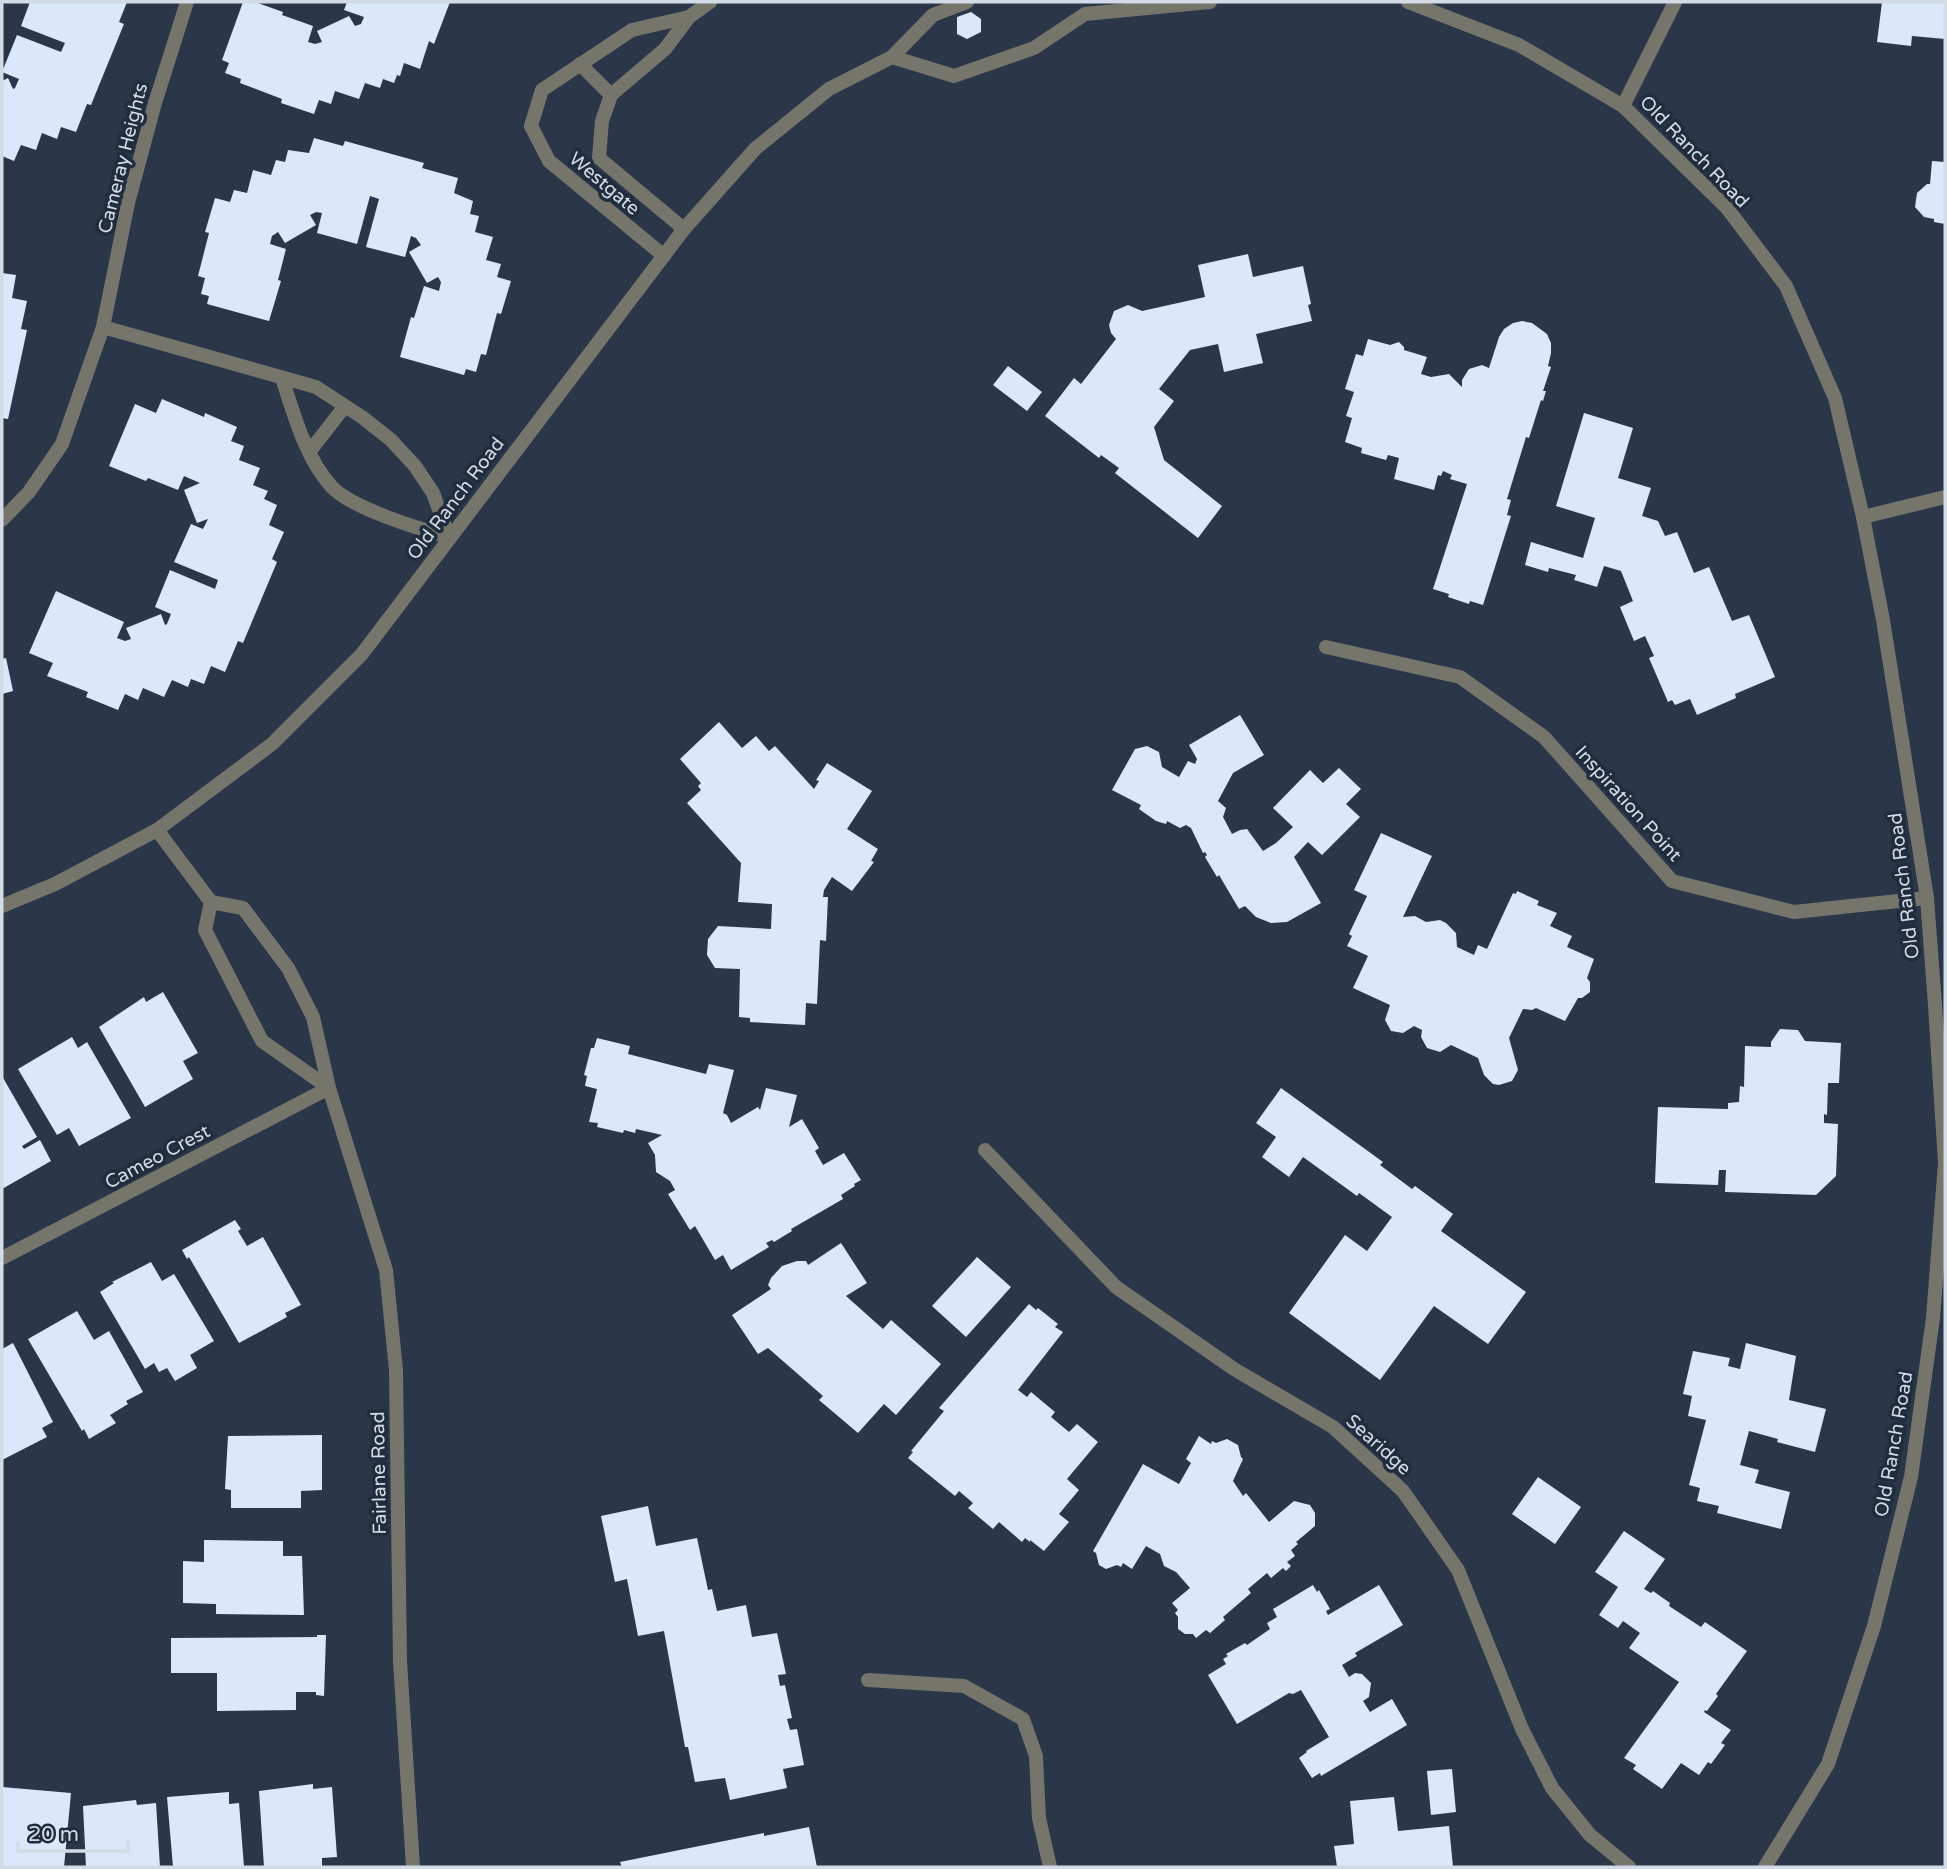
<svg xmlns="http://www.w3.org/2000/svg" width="1947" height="1869" font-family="'Varela Round',sans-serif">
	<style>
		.building { fill: #dbe8fb }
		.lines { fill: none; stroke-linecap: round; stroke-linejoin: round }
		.service { stroke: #76756b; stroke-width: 14 }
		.minor { stroke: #76756b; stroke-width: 14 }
		.tertiary { stroke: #76756b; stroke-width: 14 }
		.labels { text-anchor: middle; stroke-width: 7; stroke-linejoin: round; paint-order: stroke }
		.street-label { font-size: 19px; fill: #d3dbe6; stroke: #212d3e }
	</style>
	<rect width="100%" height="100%" fill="#2b3749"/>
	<path class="building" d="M30,2H127L119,22L124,24L91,105L87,104L76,132L61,127L57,139L42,133L36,150L21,145L14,161L2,156V81L8,78L13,89L15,88L19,79L2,72L17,35L61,52L65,43L21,26Z
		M243,2H255L283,12L282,15L313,26L308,42L315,44L322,42L317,31L349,16L355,26L361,24L364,17L344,10L347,2H450L434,44L429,41L420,69L404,63L400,76L397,75L394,83L383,79L380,88L365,83L359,99L335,91L331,104L319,100L314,114L281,103L282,99L240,83L241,79L225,73L229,63L222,60Z
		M1882,2H1945V39L1912,36L1911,46L1877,42Z
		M971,12L981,19V32L967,39L957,34V17Z
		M314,138L343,146L345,141L424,163L422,168L458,178L454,193L473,201L470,214L479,216L475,232L493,237L486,260L501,264L497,277L511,281L501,314L497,313L486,355L481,354L476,372L466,369L464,375L400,357L411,317L414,318L424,286L439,291L441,282L438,277L427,283L409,252L421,245L416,238L411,236L405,257L366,247L379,199L370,196L357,244L317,233L322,213L316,212L310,215L316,225L285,243L278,232L272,236L270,244L286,249L278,280L281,281L269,321L207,304L209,296L201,294L205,278L198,276L209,233L205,232L215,198L230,202L234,190L247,193L253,170L271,175L276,160L285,162L288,150L309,153Z
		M1932,161L1945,162V224L1934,222V219L1924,217L1915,207L1917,193L1927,184H1930Z
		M1248,254L1253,277L1303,266L1311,304L1308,305L1312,321L1256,334L1263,363L1224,372L1218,344L1190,350L1159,389L1174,401L1154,427L1164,460L1222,506L1198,538L1115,473L1119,468L1101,455L1099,458L1045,416L1074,378L1081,384L1116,339L1111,333L1109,325L1114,311L1128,305L1142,311L1205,297L1198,265Z
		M2,273L16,275L12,298L27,301L21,329L27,330L8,419L2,418Z
		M1522,321L1532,323L1547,334L1551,343V353L1548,366L1551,367L1543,391H1546L1543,401L1541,400L1529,438L1526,437L1507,499L1511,500L1507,515L1511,516L1483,605L1470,601L1469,604L1448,597L1449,594L1433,589L1467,484L1450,479L1452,475L1443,471L1441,476L1438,475L1434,490L1394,479L1399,458L1388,455L1386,460L1361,453L1362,448L1345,442L1352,418L1346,416L1354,392L1345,389L1356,354L1363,356L1368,339L1390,345L1399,342L1404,347V350L1427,357L1421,374L1431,377L1449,374L1462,387V380L1469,369L1482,365L1489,368L1499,337L1504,329L1513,323Z
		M1008,366L1042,392L1027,411L993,385Z
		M162,399L204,417L205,413L237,427L231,441L244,446L239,460L260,468L253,485L268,491L264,499L277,505L269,525L284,532L272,559L277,562L243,643L238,641L225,672L211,666L204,684L191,679L188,687L172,680L164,697L143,688L138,700L125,694L118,710L86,697L88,692L47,676L53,663L29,653L56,591L124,622L117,638L125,641L131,639L126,628L161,614L165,625L167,624L171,614L155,607L170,570L215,589L218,580L174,562L191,524L203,529L208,519L197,523L184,490L200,483L184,476L178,490L148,478L146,481L109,466L135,404L156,413Z
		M1584,413L1633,428L1618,478L1651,488L1642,516L1658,521L1665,536L1677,532L1694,573L1709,567L1732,621L1749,615L1775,677L1735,694L1736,698L1697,715L1690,699L1675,705L1672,700L1668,702L1649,658L1654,656L1645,636L1634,641L1620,607L1633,601L1621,571L1604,566L1597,587L1574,580L1576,575L1549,568L1548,572L1525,565L1531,542L1583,558L1595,518L1556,506Z
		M6,658L13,691L2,694V659Z
		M1240,715L1264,755L1233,773L1218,801L1226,808L1223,817L1232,834L1240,830L1247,829L1263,851L1276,843L1293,827L1273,808L1310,770L1323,783L1339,768L1361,789L1346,804L1360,817L1322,855L1308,842L1294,857L1321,903L1287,922L1271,923L1256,917L1245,906L1239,909L1219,875L1217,877L1205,857L1207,855L1205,852L1203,853L1191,828L1186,825L1180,828L1167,821L1166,824L1156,821L1139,809L1141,805L1112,790L1135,749L1147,746L1159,752L1162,767L1179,777L1188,761L1195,764L1197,759L1189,745Z
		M719,722L742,748L756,736L769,751L775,746L814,789L819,781L816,780L827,763L872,791L847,829L878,849L871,861L874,862L852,891L832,877L824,890L823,897H828L826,941L820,940L817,1004L806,1003L805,1025L750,1022V1018L739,1017L740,969L715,968L707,955L708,939L718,926L771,929L772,904L738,902L741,863L687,803L701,790L698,786L701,783L680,759Z
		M1381,833L1432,856L1403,917L1415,916L1426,922L1440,920L1446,923L1456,933L1457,947L1474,955L1478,945L1487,949L1513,893L1516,894L1517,891L1539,901L1537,905L1557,913L1550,926L1572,936L1567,947L1594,959L1587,978L1590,982V992L1582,998H1578L1565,1021L1536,1008L1532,1010L1523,1009L1509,1038L1518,1070L1512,1081L1499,1085L1493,1084L1484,1075L1478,1058L1451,1045L1440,1052L1427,1048L1421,1037L1422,1030L1414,1026L1403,1033L1391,1031L1385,1020L1390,1005L1353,988L1368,956L1347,946L1352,936L1349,934L1367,896L1354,890Z
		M163,992L198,1053L183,1061L193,1079L145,1107L99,1027L144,997L146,1002Z
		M1780,1029L1798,1030L1805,1041L1841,1043L1839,1083H1828L1827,1115L1824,1114V1123L1838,1124L1836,1176L1816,1195L1725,1192L1726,1170H1719L1718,1185L1655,1183L1658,1107L1728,1109V1103L1739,1102L1740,1086L1744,1087L1745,1046L1771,1047V1042Z
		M72,1037L78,1048L87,1042L131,1118L79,1146L69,1128L57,1135L18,1069Z
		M597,1038L630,1046L628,1054L706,1074L709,1064L734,1070L723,1113L727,1115L731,1123L758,1107L760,1110L766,1088L797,1095L789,1127L802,1119L819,1148L815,1151L823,1165L844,1153L861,1180L854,1184L855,1186L841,1195L843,1199L791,1229L792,1231L774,1242L772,1240L766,1243L769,1247L731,1270L723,1255L715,1260L695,1226L690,1230L668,1194L675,1190L670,1181L656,1172L655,1155L648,1143L662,1135L636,1129L635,1133L624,1130L623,1133L597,1127L598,1123L589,1122L597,1089L585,1086L587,1076L584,1075L591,1048H594Z
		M2,1076L37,1137L22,1146L24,1149L40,1140L51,1161L2,1189Z
		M1281,1088L1383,1162L1380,1165L1412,1189L1415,1186L1453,1214L1441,1231L1526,1292L1488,1344L1434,1306L1380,1380L1289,1313L1345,1235L1367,1251L1392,1217L1359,1193L1357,1196L1303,1157L1289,1177L1262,1157L1276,1137L1256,1123Z
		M235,1220L241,1229L238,1231L247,1246L263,1237L301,1305L285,1313L287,1317L239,1343L189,1257L187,1259L182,1250Z
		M841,1243L867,1283L846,1296L883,1329L891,1320L941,1364L896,1415L884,1404L858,1433L819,1400L823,1396L768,1348L758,1354L732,1315L771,1289L768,1285L771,1278L782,1266L797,1261H806L808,1265Z
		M977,1257L1011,1287L966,1337L932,1306Z
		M151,1262L162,1281L174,1274L214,1341L190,1355L197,1368L175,1381L167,1368L159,1372L154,1363L145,1369L100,1292L114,1283L112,1282Z
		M1029,1304L1036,1310L1038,1308L1058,1324L1055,1327L1063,1332L1018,1390L1027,1397L1031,1392L1055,1412L1051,1417L1069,1432L1077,1424L1098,1442L1067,1479L1079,1490L1059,1514L1069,1522L1044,1551L1030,1540V1542L1025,1538L1022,1542L999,1522L993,1529L968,1508L973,1503L959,1491L955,1496L908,1458L913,1452L911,1451L944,1411L939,1408Z
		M77,1311L94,1340L109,1331L143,1392L126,1401L128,1404L110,1415L116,1423L89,1439L84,1429L82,1431L28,1339Z
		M13,1343L53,1422L42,1428L47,1437L2,1460V1349Z
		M1746,1343L1796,1356L1789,1400L1826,1409L1815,1452L1777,1442L1778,1439L1749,1431L1740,1465L1759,1470L1755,1483L1790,1492L1781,1529L1717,1513L1719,1506L1697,1501L1700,1488L1689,1485L1706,1420L1688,1416L1692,1396L1683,1394L1693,1351L1730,1358L1728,1366L1740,1369Z
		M322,1435V1490L301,1491V1508H231V1490L225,1489L228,1436Z
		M1199,1436L1211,1444L1212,1441L1216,1443L1227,1439L1238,1445L1241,1457L1243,1459L1233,1481L1243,1496L1246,1493L1269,1522L1294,1501L1310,1505L1315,1513V1526L1296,1542L1298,1544L1291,1550L1295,1556L1287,1562L1291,1566L1286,1571L1283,1568L1271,1578L1267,1573L1248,1589L1251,1593L1223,1617L1225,1620L1210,1633L1206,1630L1196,1638L1193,1634H1185L1178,1629V1617L1175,1613L1178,1610L1172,1603L1190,1588L1176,1572L1164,1566L1160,1554L1146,1546L1132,1569L1123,1563L1121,1567L1117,1565L1106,1569L1099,1565L1096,1553L1093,1551L1143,1464L1179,1484L1191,1463L1186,1459Z
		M1538,1477L1581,1507L1555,1544L1512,1514Z
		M648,1506L656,1546L697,1538L708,1590L712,1589L717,1611L746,1605L752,1637L777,1633L786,1674L778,1675L780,1686L785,1685L792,1718L787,1719L790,1730L797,1729L804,1765L783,1769L787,1788L730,1800L725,1778L695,1782L688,1747H685L664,1631L638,1636L627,1579L615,1582L601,1516Z
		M1624,1531L1665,1559L1644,1589L1651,1593L1653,1591L1670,1603L1669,1606L1701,1627L1705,1622L1747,1651L1716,1694L1718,1696L1707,1711L1705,1710L1704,1712L1731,1730L1721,1743L1725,1745L1711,1764L1708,1762L1699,1775L1681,1763L1662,1789L1633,1769L1636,1765L1624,1758L1679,1682L1629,1648L1640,1633L1623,1621L1618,1628L1599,1615L1618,1587L1595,1572Z
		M204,1540L283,1541V1556H302L304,1615L216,1614V1604L183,1603V1561L204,1562Z
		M1313,1585L1317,1592L1319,1590L1330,1609L1326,1611L1328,1615L1379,1585L1403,1625L1355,1653L1357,1656L1342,1665L1349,1677L1355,1673L1362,1674L1371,1683L1369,1697L1363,1701L1370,1712L1392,1699L1407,1725L1321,1776L1320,1773L1312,1778L1299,1758L1307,1752L1306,1751L1329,1737L1301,1690L1293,1694L1289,1693L1237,1724L1208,1675L1226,1664L1223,1659L1228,1656L1226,1654L1245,1643L1247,1645L1270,1629L1267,1623L1277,1617L1273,1609Z
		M317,1635H326L324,1696L316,1695V1692H296V1710L217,1711V1673H171V1638L317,1637Z
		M1452,1769L1456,1812L1431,1815L1427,1771Z
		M313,1784V1789L332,1787L337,1857L322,1858V1867H264L259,1791Z
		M2,1787L71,1793L64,1867H2Z
		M229,1792V1804L239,1803L244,1867H173L167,1797Z
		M1394,1797L1398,1831L1449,1826L1453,1867H1337L1334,1846L1354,1844L1350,1801Z
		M136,1800L137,1805L156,1803L160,1867H86L83,1806Z
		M809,1827L817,1867H622L620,1862L764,1833V1836Z"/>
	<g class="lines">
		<path class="service" d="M580,64L611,95
			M868,1680L964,1686L1023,1719L1036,1756L1039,1818L1050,1867"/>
		<path class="minor" d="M1623,106L1675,2
			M684,229L599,158L602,121L611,95L665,49L689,17L710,2
			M664,256L549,161L531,126L542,90L632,30L689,17
			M103,327L128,203L155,103L187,2
			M282,378C294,414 305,457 331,486C350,508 420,529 449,537
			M310,451L345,406
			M1863,517L1945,497
			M2,520L29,492L62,444L103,327L316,387L362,417L391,440L415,466L433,493L449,537
			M1326,647L1460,677L1544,737L1672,881L1794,912L1927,898
			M157,830L211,902L205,930L262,1041L329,1088
			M211,902L243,908L288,968L313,1017L329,1088L386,1270L396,1370L400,1661L413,1867
			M985,1150L1116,1287L1234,1369L1333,1427L1403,1491L1458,1570L1522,1729L1552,1788L1590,1835L1629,1867
			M2,1258L329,1088"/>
		<path class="tertiary" d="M1408,2L1519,45L1623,106L1727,208L1786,286L1835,398L1863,517L1883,620L1927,898L1935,1005L1945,1163L1933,1318L1911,1477L1874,1626L1828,1764L1765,1867
			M892,57L954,76L1034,48L1085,14L1210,2
			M2,906L55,884L157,830L272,744L362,654L684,229L755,149L829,89L892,57L933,15L967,2"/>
	</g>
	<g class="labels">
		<g class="street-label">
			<text transform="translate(1695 151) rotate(46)" y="7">Old Ranch Road</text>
			<text transform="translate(122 158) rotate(-76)" y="7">Cameray Heights</text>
			<text transform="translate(605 183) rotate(40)" y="7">Westgate</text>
			<text transform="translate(455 498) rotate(-53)" y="7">Old Ranch Road</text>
			<text transform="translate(1629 803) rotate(48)" y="7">Inspiration Point</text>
			<text transform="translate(1903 886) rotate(-97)" y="7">Old Ranch Road</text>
			<text transform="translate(157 1156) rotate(-28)" y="7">Cameo Crest</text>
			<text transform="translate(1379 1444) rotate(42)" y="7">Searidge</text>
			<text transform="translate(1893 1444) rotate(-80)" y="7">Old Ranch Road</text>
			<text transform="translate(378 1473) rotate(-91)" y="7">Fairlane Road</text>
		</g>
	</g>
	<rect width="1947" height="1869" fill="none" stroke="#d3dbe6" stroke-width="7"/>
	<path d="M18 1841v10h110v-10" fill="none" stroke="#d3dbe6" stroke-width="3.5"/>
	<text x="28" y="1841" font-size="21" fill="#d3dbe6" stroke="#212d3e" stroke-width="5" paint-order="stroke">20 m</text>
</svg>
